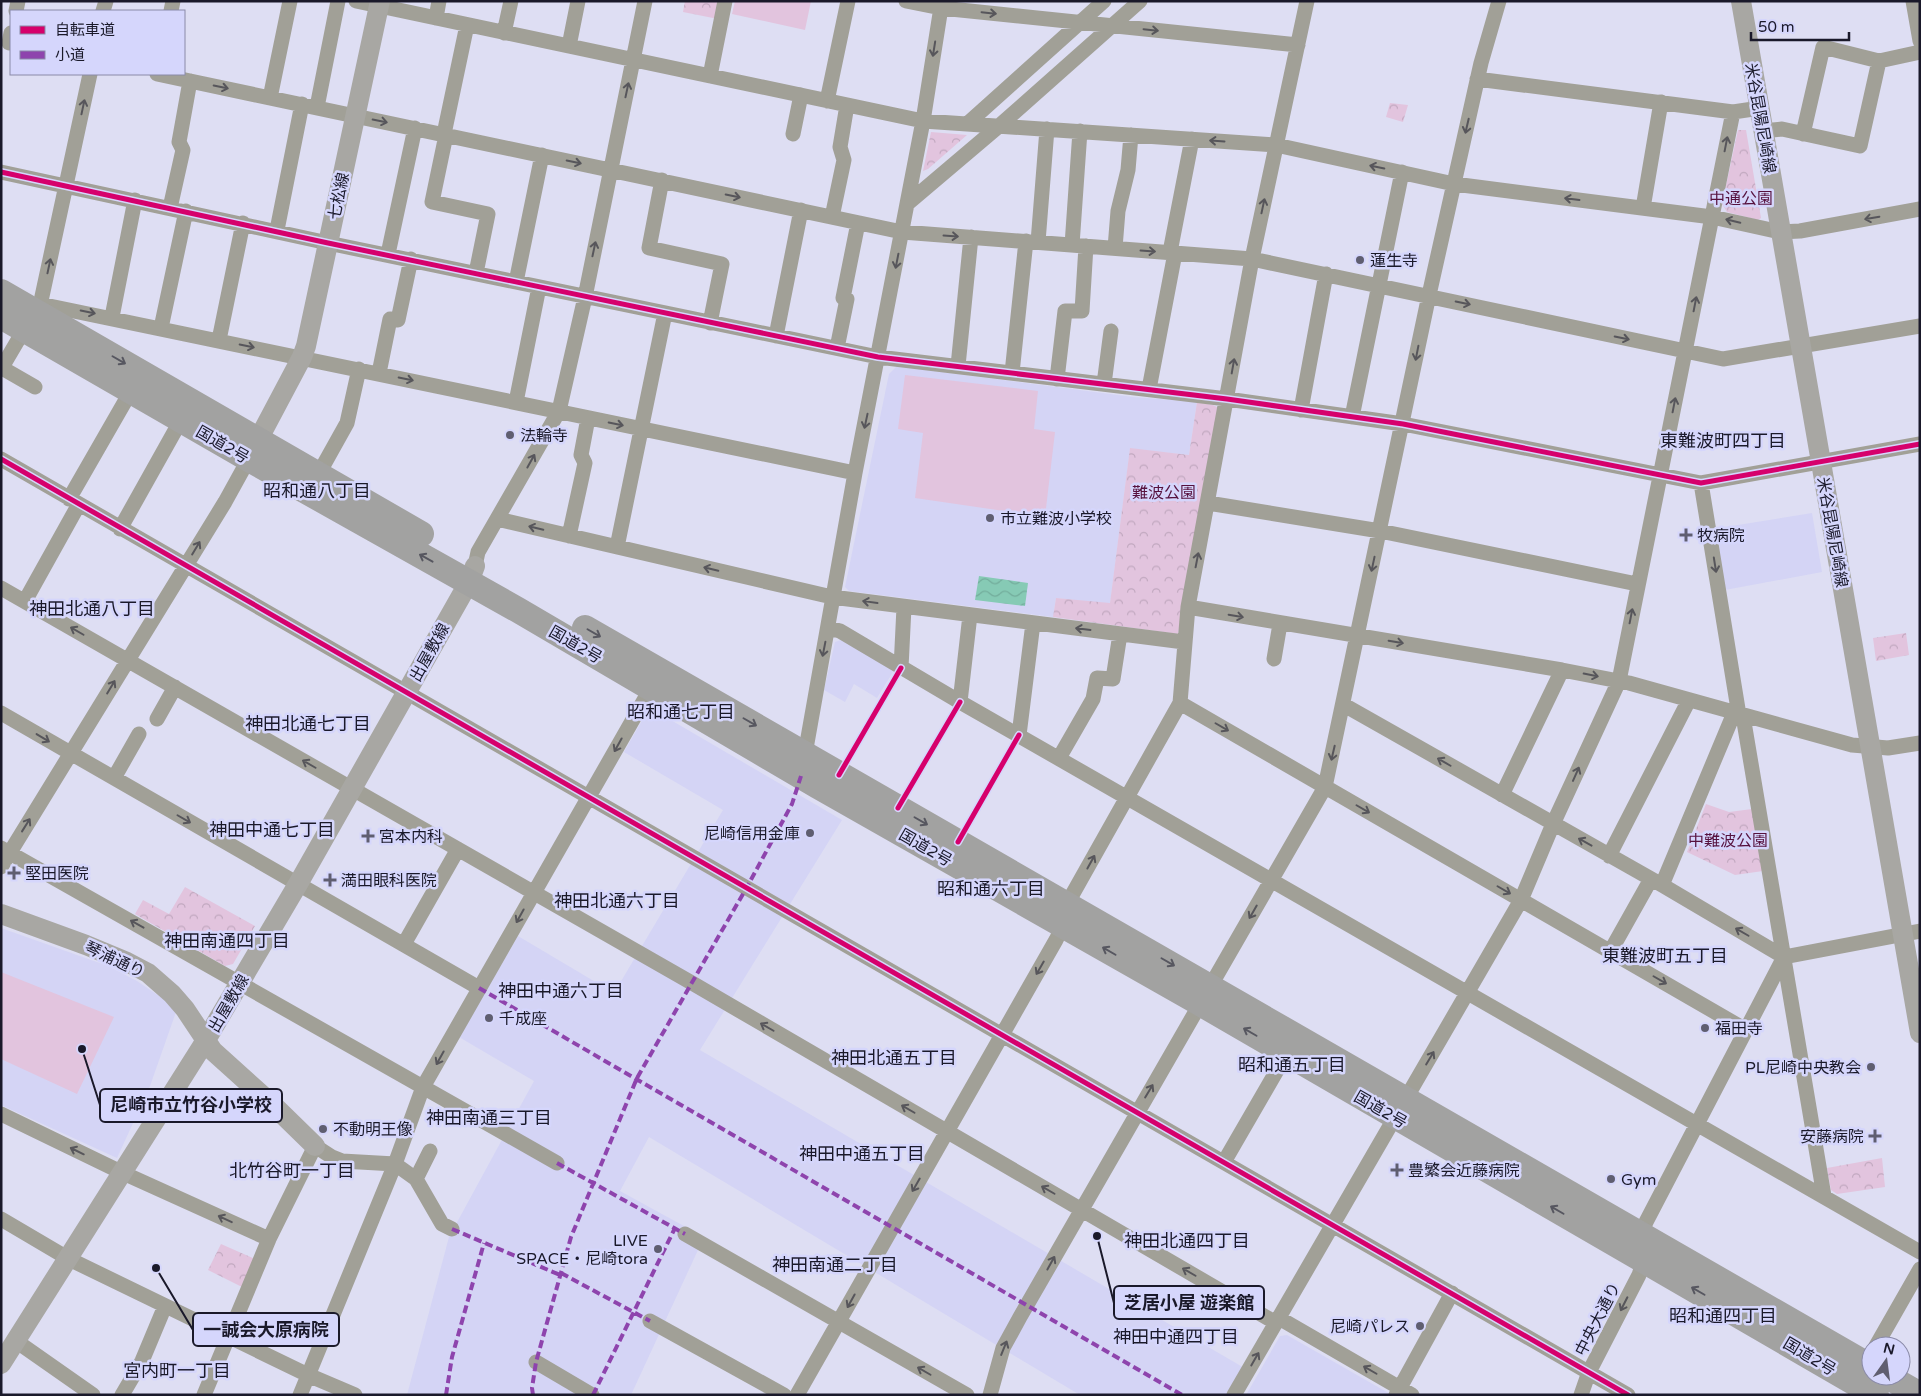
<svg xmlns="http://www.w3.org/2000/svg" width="1921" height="1396" font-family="'Varela Round','Noto Sans JP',sans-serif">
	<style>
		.built { fill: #d4d4f5 }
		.park { fill: url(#park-crowns) }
		.pitch { fill: #e2c4de }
		.water { fill: url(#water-waves) }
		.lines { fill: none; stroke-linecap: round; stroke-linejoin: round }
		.street { stroke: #a1a097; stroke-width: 15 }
		.secondary { stroke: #a8a7a3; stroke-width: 20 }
		.highway { stroke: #a2a2a1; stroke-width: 26 }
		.quiet { stroke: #8e44ad; stroke-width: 4; stroke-dasharray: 8 4; stroke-linecap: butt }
		.cycleway-casing { stroke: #d5d6fc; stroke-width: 8 }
		.cycleway { stroke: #d6006c; stroke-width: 5 }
		.oneway { stroke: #57565b }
		.oneway2 { stroke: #575760 }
		.poi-dot { fill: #5f5e70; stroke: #d5d6fc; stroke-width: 2 }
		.labels { text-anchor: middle; stroke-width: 5; stroke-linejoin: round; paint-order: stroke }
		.street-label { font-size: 16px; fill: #1a192a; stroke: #d5d6fc }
		.park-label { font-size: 16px; fill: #56113e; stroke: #d5d6fc }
		.poi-label { font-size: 16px; fill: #1a192a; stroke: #d5d6fc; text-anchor: start }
		.neighbourhood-label { font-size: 18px; fill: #1a192a; stroke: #d5d6fc }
		.leader { fill: none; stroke: #1a192a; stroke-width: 2 }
		.callout-dot { fill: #1a192a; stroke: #d5d6fc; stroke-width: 2 }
		.callout { fill: #d5d6fc; stroke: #1a192a; stroke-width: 2 }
		.callout-label { font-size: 18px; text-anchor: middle; font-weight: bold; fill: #1a192a }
	</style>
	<defs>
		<pattern id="park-crowns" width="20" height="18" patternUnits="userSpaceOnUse" patternTransform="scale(1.25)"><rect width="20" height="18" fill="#e2c4de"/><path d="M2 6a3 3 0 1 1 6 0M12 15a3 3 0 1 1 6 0" fill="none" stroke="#c1a8bf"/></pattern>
		<pattern id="water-waves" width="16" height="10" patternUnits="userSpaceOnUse" patternTransform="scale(1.25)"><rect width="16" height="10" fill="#86cab5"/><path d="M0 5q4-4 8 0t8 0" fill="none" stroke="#73ad9c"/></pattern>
	</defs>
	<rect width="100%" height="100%" fill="#dedef3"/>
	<path class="built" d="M897,366L1133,397L1197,402L1189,455L1130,449L1110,604L1056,598L1053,617L849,591L845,587L889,374Z
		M1812,513L1822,572L1725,590L1713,529Z
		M841,640L892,669L893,672L877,698L854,684L845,702L824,690L835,642Z
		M652,709L842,820L700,1050L1246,1369L1231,1395H1080L649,1137L620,1191L704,1237L631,1395H407L449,1237L534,1081L459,1037L518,936L614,993L723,810L624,752L648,710Z
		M1,928L108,966L137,981L165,1000L176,1012L150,1086L117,1158L1,1105Z
		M1287,1335L1392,1395H1246L1280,1336Z"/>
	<path class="park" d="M685,1H722L718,19L683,12Z
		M1390,103L1408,105L1403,122L1386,117Z
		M1738,130H1746L1761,218L1758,220L1727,212L1722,204Z
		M931,132L967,135L928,169L923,171Z
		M1197,402L1213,405L1219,408L1178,634L1053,617L1056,598L1110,603L1130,448L1189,455Z
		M1906,633L1909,655L1876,661L1873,638Z
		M1706,804L1729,812L1752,809L1763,871L1735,875L1687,852Z
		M185,887L255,926L233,964L225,966L135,914L143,900L169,914Z
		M1882,1158L1885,1187L1837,1194L1831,1190L1827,1168Z
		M221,1244L255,1259L242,1287L208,1270Z"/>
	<path class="pitch" d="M735,1H811L805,30L732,14Z
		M905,375L1038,391L1034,429L1055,432L1045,517L915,498L923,433L898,429Z
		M1,972L114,1017L77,1094L1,1059Z"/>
	<path class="water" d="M979,576L1028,583L1025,606L975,600Z"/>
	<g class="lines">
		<path class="street" d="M356,1L923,121L1276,145L1454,184L1712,217L1780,232L1800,231L1920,209
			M906,1L941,8L1298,45
			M1913,1L1920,41
			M16,11L18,1
			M103,11L106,1
			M171,11L173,1
			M436,18L439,1
			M504,33L511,1
			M9,43L11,33
			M569,46L578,1
			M157,74L902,232L1252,259L1723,359L1920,326
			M710,76L725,1
			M1477,79L1733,112L1760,108
			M270,98L290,1
			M827,101L848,1
			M317,107L338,1
			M967,124L1104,1
			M1763,131L1782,129L1860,146L1879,61L1920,52
			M444,134L467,25
			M793,134L801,95
			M1803,134L1823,47L1879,61
			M446,135L432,202L488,214L476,273
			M1,172L328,243L878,357L1227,399L1403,424L1701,483L1920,444
			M662,180L649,248L722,264L710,323
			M907,204L999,126L1140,1
			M170,208L183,150L179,142L190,81
			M1643,208L1661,102
			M832,217L844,160L840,147L847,105
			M277,230L302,104
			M1038,242L1047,129
			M1072,245L1080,131
			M1115,248L1118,211L1128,170L1131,135
			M1170,252L1192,139
			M388,254L415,128
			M516,282L542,155
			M40,304L855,473
			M112,317L135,200
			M161,328L186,211
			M776,336L801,210
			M219,340L243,223
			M837,348L847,299L843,298L858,223
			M958,366L971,237
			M2,368L35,387
			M1,369L41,301L90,74
			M379,373L390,319L398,320L411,259
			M1012,373L1026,241
			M1057,379L1065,311H1082L1086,246
			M1104,384L1111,331
			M1149,389L1175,253
			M516,402L539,287
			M1301,410L1326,274
			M1352,417L1402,172
			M1,459L1628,1395
			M318,475L347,423L359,369
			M1701,483L1739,715
			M69,499L131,391
			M1208,503L1380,531L1637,584
			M497,519L832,597L1184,642
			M120,529L181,420
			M569,536L585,463L581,455L588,418
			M617,547L665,313
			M475,566L478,552L559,411L585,297L645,1
			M1,588L692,983L1276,1323
			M25,601L79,504
			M1188,607L1562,670L1629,683L1852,745L1888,748L1920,743
			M829,628L840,631L960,702L1920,1252
			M1274,659L1280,624
			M901,668L904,607
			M960,702L970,615
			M1180,703L1746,1030
			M1344,705L1662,885L1784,957
			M1,713L479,988
			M1743,716L1824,1196
			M157,719L175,687
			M1019,735L1033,623
			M1059,758L1093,699L1097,678L1113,679L1120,634
			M804,760L855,473L923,121L942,1
			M114,778L139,734
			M1502,795L1562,670
			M1,848L557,1163
			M1609,856L1689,700
			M1,867L225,502L252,453
			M1662,885L1734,713
			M404,944L458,849
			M1610,952L1651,879
			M1,1114L123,1173L269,1239
			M1224,1162L1287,1053
			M395,1164L416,1179L442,1224L452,1229
			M416,1179L430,1151
			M1,1219L69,1259L308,1375L355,1395
			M685,1234L967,1395
			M1279,1318L1412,1395
			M650,1321L784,1395
			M16,1341L93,1395
			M1876,1346L1920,1269
			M536,1362L592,1395
			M122,1395L142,1361L165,1306
			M204,1395L269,1239L315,1146L332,1157L342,1161L395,1164
			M300,1395L395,1164L423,1087L651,688
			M797,1395L1056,940L1063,926L1067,904L1180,703L1188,607L1252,259L1307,1
			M990,1395L1003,1348L1020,1317L1325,787L1429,295L1481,63L1499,1
			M1234,1395L1521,900L1553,824L1619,681L1733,112
			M1396,1395L1452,1293
			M1581,1395L1589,1372L1639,1275L1644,1260L1641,1235L1646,1222L1784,957L1920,931"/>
		<path class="secondary" d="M1741,1L1920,1033
			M258,440L302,357L306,346L380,1
			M1,914L86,945L127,962L148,973L172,994L185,1009L213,1051L273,1105L315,1146
			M1,1364L206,1040L298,884L469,582L475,566"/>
		<path class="highway" d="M1,292L421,534
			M1,316L249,459L518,610L818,786L1200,1003L1876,1395
			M585,628L1871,1367
			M1887,1376L1920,1395"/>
		<path class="quiet" d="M479,988L1182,1395
			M557,1163L685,1234
			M452,1229L560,1275
			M561,1273L650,1321
			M446,1395L452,1357L484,1243
			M533,1395L532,1388L536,1362L571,1237L637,1078L747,887L792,804L801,776
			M593,1395L675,1228"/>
		<g class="cycleway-casing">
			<path id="cycleway" d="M1,172L328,243L878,357L1227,399L1403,424L1701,483L1920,444
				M1,459L1628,1395
				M839,775L901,668
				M898,808L960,702
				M958,842L1019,735"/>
		</g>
		<use href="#cycleway" class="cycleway"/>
	</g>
	<defs><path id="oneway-shaft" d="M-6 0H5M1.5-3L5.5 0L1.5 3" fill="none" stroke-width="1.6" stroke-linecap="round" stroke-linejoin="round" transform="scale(1.25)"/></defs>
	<g class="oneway">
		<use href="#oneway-shaft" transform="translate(989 13) rotate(6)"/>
		<use href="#oneway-shaft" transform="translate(1151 30) rotate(6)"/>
		<use href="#oneway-shaft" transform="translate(934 49) rotate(99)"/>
		<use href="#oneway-shaft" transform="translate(221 87) rotate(12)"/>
		<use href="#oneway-shaft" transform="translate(627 90) rotate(-78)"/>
		<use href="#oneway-shaft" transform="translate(83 107) rotate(-78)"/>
		<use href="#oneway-shaft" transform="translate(380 121) rotate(11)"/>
		<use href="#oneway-shaft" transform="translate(1467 126) rotate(103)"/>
		<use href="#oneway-shaft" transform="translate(1217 141) rotate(-176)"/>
		<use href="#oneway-shaft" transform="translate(1726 144) rotate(-79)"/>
		<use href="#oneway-shaft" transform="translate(574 162) rotate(12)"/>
		<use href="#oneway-shaft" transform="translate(1377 167) rotate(-168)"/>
		<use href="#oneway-shaft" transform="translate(733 196) rotate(12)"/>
		<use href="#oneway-shaft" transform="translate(1572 199) rotate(-173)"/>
		<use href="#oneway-shaft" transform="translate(1263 206) rotate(-78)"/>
		<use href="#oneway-shaft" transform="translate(1872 218) rotate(170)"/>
		<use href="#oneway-shaft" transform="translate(1733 221) rotate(-167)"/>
		<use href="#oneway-shaft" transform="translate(951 236) rotate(4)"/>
		<use href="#oneway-shaft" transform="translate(594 249) rotate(-78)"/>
		<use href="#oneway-shaft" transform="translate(1148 251) rotate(4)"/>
		<use href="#oneway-shaft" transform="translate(897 261) rotate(101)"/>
		<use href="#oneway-shaft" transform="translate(49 266) rotate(-78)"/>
		<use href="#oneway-shaft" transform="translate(1463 303) rotate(12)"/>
		<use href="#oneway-shaft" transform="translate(1695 304) rotate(-79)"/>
		<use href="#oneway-shaft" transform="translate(88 312) rotate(12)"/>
		<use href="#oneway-shaft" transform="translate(1622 338) rotate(12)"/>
		<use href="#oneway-shaft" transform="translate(247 346) rotate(12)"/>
		<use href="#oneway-shaft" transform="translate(1417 353) rotate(101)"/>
		<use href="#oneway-shaft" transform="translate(1233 366) rotate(-80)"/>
		<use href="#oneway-shaft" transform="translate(406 379) rotate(12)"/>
		<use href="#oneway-shaft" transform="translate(1674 405) rotate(-79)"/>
		<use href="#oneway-shaft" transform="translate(866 421) rotate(102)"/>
		<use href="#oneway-shaft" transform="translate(616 424) rotate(12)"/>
		<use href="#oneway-shaft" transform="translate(531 461) rotate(-61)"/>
		<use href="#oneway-shaft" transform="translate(536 528) rotate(-167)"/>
		<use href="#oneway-shaft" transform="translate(196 548) rotate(-59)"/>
		<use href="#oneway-shaft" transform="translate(1197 560) rotate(-79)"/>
		<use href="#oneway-shaft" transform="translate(1373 564) rotate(102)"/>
		<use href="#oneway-shaft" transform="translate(1715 565) rotate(81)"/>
		<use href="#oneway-shaft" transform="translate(711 569) rotate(-167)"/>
		<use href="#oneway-shaft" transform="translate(870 602) rotate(-172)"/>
		<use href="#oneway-shaft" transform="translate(1236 616) rotate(10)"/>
		<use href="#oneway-shaft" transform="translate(1631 616) rotate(-79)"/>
		<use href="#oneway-shaft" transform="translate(1083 629) rotate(-173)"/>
		<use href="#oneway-shaft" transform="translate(77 631) rotate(-150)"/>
		<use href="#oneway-shaft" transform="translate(1396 642) rotate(10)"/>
		<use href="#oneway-shaft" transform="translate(824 649) rotate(101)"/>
		<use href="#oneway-shaft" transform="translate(1591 675) rotate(11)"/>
		<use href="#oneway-shaft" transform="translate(111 687) rotate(-59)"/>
		<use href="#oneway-shaft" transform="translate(1222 727) rotate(30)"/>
		<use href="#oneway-shaft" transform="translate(43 738) rotate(31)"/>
		<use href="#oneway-shaft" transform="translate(618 745) rotate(119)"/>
		<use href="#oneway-shaft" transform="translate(1333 753) rotate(103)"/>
		<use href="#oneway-shaft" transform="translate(1444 762) rotate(-150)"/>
		<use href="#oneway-shaft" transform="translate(309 764) rotate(-150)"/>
		<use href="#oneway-shaft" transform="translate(1576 774) rotate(-66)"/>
		<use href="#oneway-shaft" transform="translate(1363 809) rotate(30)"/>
		<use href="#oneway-shaft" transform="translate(184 819) rotate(30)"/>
		<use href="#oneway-shaft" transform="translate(26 825) rotate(-58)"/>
		<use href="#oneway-shaft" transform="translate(1585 842) rotate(-151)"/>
		<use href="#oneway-shaft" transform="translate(1091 862) rotate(-61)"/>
		<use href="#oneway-shaft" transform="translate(1504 890) rotate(30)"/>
		<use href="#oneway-shaft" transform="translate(1253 912) rotate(120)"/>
		<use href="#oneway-shaft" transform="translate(520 916) rotate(119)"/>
		<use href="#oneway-shaft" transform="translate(137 924) rotate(-151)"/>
		<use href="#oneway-shaft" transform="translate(1742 932) rotate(-150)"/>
		<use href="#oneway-shaft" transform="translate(1040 968) rotate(120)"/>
		<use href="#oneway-shaft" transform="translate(1660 980) rotate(30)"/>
		<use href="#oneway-shaft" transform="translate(767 1027) rotate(-150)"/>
		<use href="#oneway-shaft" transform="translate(440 1058) rotate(119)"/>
		<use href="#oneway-shaft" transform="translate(1430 1058) rotate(-59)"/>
		<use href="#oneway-shaft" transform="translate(1149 1091) rotate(-59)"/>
		<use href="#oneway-shaft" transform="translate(908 1109) rotate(-150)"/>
		<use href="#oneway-shaft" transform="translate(77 1151) rotate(-154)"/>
		<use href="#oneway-shaft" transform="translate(916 1185) rotate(120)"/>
		<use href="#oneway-shaft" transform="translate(1048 1190) rotate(-150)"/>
		<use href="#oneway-shaft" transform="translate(225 1219) rotate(-155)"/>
		<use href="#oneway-shaft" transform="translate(1051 1263) rotate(-61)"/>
		<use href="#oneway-shaft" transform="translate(1189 1272) rotate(-150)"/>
		<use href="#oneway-shaft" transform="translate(851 1301) rotate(119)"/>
		<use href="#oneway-shaft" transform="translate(1624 1304) rotate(117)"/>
		<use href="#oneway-shaft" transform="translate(1004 1348) rotate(-68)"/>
		<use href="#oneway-shaft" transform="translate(1255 1359) rotate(-60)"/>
		<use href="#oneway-shaft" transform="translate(1370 1370) rotate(-150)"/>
		<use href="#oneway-shaft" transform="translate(924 1371) rotate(-150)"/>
	</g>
	<g class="oneway2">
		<use href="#oneway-shaft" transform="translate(119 360) rotate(30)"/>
		<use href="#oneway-shaft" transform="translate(426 558) rotate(-151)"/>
		<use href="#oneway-shaft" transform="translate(594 633) rotate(30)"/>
		<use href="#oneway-shaft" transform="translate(750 722) rotate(30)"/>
		<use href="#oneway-shaft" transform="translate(921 821) rotate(30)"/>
		<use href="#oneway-shaft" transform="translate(1109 951) rotate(-150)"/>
		<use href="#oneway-shaft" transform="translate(1168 962) rotate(30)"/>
		<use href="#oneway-shaft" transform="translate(1250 1032) rotate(-150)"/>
		<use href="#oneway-shaft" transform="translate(1557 1210) rotate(-150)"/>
		<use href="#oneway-shaft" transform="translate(1698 1291) rotate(-150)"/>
	</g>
	<g class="poi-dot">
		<circle cx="1360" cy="260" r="5"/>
		<circle cx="510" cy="435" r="5"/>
		<circle cx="990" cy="518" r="5"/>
		<path d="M1683.5 527.5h5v5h5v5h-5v5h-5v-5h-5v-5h5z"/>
		<circle cx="810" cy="833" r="5"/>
		<path d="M365.5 828.5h5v5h5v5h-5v5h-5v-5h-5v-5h5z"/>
		<path d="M11.5 865.5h5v5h5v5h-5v5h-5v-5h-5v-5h5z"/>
		<path d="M327.5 872.5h5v5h5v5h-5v5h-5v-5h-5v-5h5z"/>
		<circle cx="489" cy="1018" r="5"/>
		<circle cx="1705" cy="1028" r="5"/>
		<circle cx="1871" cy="1067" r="5"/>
		<circle cx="323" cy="1129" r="5"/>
		<path d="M1872.5 1128.5h5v5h5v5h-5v5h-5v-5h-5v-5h5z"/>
		<path d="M1394.5 1162.5h5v5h5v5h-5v5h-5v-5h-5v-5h5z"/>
		<circle cx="1611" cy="1179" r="5"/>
		<circle cx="658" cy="1249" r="5"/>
		<circle cx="1420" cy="1326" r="5"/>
	</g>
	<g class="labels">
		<g class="street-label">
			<text transform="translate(1761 118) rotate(80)" y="6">米谷昆陽尼崎線</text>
			<text transform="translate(338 196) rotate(-78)" y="6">七松線</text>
			<text transform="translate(223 444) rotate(30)" y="6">国道2号</text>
			<text transform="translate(1833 532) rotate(80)" y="6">米谷昆陽尼崎線</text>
			<text transform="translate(576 644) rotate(30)" y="6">国道2号</text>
			<text transform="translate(429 652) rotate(-61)" y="6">出屋敷線</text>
			<text transform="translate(926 847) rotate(30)" y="6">国道2号</text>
			<text transform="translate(115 959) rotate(25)" y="6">琴浦通り</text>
			<text transform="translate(228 1003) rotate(-60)" y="6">出屋敷線</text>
			<text transform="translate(1381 1109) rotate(30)" y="6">国道2号</text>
			<text transform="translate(1597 1319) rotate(-63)" y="6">中央大通り</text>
			<text transform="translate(1810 1356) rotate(31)" y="6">国道2号</text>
		</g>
		<g class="park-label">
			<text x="1741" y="204">中通公園</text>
			<text x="1164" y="498">難波公園</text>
			<text x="1728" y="846">中難波公園</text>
		</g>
		<g class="poi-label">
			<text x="1370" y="266">蓮生寺</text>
			<text x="520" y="441">法輪寺</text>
			<text x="1000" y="524">市立難波小学校</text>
			<text x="1697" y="541">牧病院</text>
			<text x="800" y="839" text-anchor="end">尼崎信用金庫</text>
			<text x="379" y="842">宮本内科</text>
			<text x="25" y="879">堅田医院</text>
			<text x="341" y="886">満田眼科医院</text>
			<text x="499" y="1024">千成座</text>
			<text x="1715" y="1034">福田寺</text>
			<text x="1861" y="1073" text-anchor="end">PL尼崎中央教会</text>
			<text x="333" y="1135">不動明王像</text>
			<text x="1864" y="1142" text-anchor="end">安藤病院</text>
			<text x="1408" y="1176">豊繁会近藤病院</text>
			<text x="1621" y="1185">Gym</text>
			<text x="648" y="1246" text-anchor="end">LIVE<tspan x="648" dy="18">SPACE・尼崎tora</tspan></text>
			<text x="1410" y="1332" text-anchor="end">尼崎パレス</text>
		</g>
		<g class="neighbourhood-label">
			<text x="1723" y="447">東難波町四丁目</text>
			<text x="317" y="497">昭和通八丁目</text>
			<text x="92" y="615">神田北通八丁目</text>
			<text x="681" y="718">昭和通七丁目</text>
			<text x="308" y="730">神田北通七丁目</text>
			<text x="272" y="836">神田中通七丁目</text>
			<text x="991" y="895">昭和通六丁目</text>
			<text x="617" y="907">神田北通六丁目</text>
			<text x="227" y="947">神田南通四丁目</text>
			<text x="1665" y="962">東難波町五丁目</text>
			<text x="561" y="997">神田中通六丁目</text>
			<text x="894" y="1064">神田北通五丁目</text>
			<text x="1292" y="1071">昭和通五丁目</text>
			<text x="489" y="1124">神田南通三丁目</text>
			<text x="862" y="1160">神田中通五丁目</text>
			<text x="292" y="1177">北竹谷町一丁目</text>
			<text x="1187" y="1247">神田北通四丁目</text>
			<text x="835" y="1271">神田南通二丁目</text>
			<text x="1723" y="1322">昭和通四丁目</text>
			<text x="1176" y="1343">神田中通四丁目</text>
			<text x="177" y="1377">宮内町一丁目</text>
		</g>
	</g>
	<path class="leader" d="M82 1049L100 1105M1097 1236L1114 1303M156 1268L193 1330"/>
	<g class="callout-dot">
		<circle cx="82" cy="1049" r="5"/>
		<circle cx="1097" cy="1236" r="5"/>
		<circle cx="156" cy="1268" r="5"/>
	</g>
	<g class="callout">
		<rect x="100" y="1089" width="182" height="33" rx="5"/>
		<rect x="1114" y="1286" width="150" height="33" rx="5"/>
		<rect x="193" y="1313" width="146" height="33" rx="5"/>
	</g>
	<g class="callout-label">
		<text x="191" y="1111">尼崎市立竹谷小学校</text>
		<text x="1189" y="1309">芝居小屋 遊楽館</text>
		<text x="266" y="1336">一誠会大原病院</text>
	</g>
	<rect width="1921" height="1396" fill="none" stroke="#1a192a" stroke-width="5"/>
	<rect x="10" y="10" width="175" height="65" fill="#d5d6fc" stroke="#8a8aa8"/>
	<rect x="20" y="26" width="25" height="8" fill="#d6006c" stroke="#8a8aa8"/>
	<text x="55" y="35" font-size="15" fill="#1a192a">自転車道</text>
	<rect x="20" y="51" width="25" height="8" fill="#8e44ad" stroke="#8a8aa8"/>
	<text x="55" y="60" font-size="15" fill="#1a192a">小道</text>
	<g transform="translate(1886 1361) rotate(14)"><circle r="24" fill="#d5d6fc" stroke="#8a8aa8"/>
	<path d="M0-4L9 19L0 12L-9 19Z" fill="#5f5e70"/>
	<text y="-8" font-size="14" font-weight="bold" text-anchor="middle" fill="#1a192a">N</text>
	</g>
	<path d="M1751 32v8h98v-8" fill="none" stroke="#1a192a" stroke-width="2.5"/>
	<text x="1758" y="32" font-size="15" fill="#1a192a" stroke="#d5d6fc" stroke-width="4" paint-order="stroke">50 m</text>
</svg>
